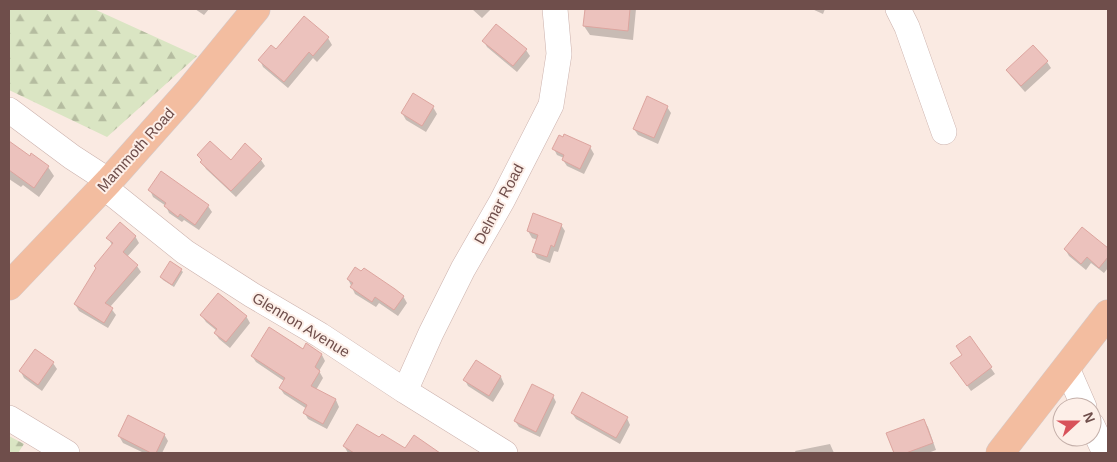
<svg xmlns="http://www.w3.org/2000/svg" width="1117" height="462" font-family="Arial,sans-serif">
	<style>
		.forest { fill: url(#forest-firs) }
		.shadow { fill: #0003 }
		.building { fill: #ecc2bd; stroke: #dda59f }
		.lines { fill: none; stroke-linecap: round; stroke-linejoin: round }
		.minor-casing { stroke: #ccb2ad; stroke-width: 26 }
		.major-casing { stroke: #d4cac9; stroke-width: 29 }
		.minor { stroke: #fff; stroke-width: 25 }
		.major { stroke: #f3bda0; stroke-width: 28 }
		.labels { text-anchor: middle; stroke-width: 4; stroke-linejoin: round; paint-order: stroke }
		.street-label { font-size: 15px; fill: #6f4e4b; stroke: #fdefe8 }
	</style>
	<defs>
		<pattern id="forest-firs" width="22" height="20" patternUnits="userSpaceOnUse" patternTransform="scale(1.25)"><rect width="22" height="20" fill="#dae5c3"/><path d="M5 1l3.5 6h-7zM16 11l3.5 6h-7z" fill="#b5bca0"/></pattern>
	</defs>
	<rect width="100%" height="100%" fill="#faeae2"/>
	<path class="forest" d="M9,9H94L197,56L107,137L9,90Z
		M9,436L24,444L18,453H9Z"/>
	<path class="shadow" d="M195,9H209L204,15Z
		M472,9H491L482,18Z
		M586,9H636L633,40L590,35L584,26Z
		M812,9H825L823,14Z
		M304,18L328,38L332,45L317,62L313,58L288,88L263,67L260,60L276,50Z
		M484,41L526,50L530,56L517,72L487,47Z
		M1033,47L1047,62L1051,68L1025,92L1011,76L1007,70Z
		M433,107L437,114L426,132L406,120L402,113Z
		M667,107L671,113L658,144L638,135L634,129Z
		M9,142L30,158L48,167L54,176L39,197L23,185L21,187L9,179Z
		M590,147L594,154L584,174L567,166L563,160L564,158L557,155L554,149Z
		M198,155L231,161L261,160L265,166L236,197L206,169Z
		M150,190L208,206L212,212L199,230L184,220L182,222L169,213L166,206L153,197Z
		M561,225L565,231L558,252L554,251L550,263L537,258L534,252L538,240L532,238L528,231Z
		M135,236L139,243L127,257L137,266L141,272L110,307L116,315L108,328L79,311L75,304L112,245L108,238Z
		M1065,249H1107L1108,251V268L1104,273L1091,263L1086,270L1069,256Z
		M181,270L183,272L174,287L163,280L161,277Z
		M348,279L403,296L407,303L398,316L379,303L376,307L355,294Z
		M202,316H246L250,323L230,348L219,339L215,333L217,331L206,322Z
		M970,338L995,374L971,391L956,370L963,356Z
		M322,355L325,361L319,371L323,378L316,390L336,400L339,407L327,429L308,419L304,412L307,409L284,394L280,388L284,381L256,362L252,356Z
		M476,362L501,377L504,384L493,402L468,386L465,380Z
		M53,363L57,369L42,391L24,378L21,372Z
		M553,396L556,402L540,437L519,427L515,421Z
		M572,413L627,418L630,425L620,444L576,419Z
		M924,421L928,427L936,450L928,453H895L888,433Z
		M164,434L168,441L162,453H144L123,443L119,436Z
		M380,439L405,449L435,451L436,453H348L344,446Z
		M830,444L834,453H796L795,451Z"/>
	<path class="building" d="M585,9H630L628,31L583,26Z
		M304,16L329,37L313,56L309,52L284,82L258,60L271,45L276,49Z
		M496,24L527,49L513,66L482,41Z
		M1033,45L1048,61L1021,86L1006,70Z
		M413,93L434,106L422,126L401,113Z
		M647,96L668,106L654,138L633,129Z
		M564,134L591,146L580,169L562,160L564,155L552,149L559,135L563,137Z
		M9,141L30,156L31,153L49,166L34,188L9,170Z
		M210,141L231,160L245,143L262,159L231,191L200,162L202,160L197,155Z
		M161,171L209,205L195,225L180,214L178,217L164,206L166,203L148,190Z
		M533,213L562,224L554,247L551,245L547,257L532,252L538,235L527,231Z
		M120,222L136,236L123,252L138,265L105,303L113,308L104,323L74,304L96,268L94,266L113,243L106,238Z
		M1082,227L1108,248V257L1099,268L1087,257L1081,264L1064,249Z
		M170,261L182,269L172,285L160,277Z
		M355,267L361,271L364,268L395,289L404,296L394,310L375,297L372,302L350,287L353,283L347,279Z
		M218,293L247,316L226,342L214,333L217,329L200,315Z
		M269,327L303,349L306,343L322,354L315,367L320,371L311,386L336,399L323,424L303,413L307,405L279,388L285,378L251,356Z
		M970,336L992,367L967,386L950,363L962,355L956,346Z
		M35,349L54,362L38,385L19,371Z
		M476,360L501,376L489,396L463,380Z
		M532,384L554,395L536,432L514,421Z
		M582,392L628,417L616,438L571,413Z
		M128,415L165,434L156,453H151L118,436Z
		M924,419L933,443L906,453H894L886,433Z
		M357,424L379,437L382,434L405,448L414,435L440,453H354L343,446Z"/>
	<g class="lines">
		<g class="minor-casing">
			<path id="minor" d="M898,9L907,27L944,132
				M9,110L72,157L109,181
				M104,187L185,252L252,295L320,335L405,391L505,453
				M1067,368L1084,407
				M405,391L431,333L463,269L502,201L551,105L559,54L555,9
				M9,418L67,453
				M1092,425L1105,453"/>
		</g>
		<g class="major-casing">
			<path id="major" d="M9,286L109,181L188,92L256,9
				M1000,453L1108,314"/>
		</g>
		<use href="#minor" class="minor"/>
		<use href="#major" class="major"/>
	</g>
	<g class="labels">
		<g class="street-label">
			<text transform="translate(136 150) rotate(-48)" y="5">Mammoth Road</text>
			<text transform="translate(499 204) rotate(-62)" y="5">Delmar Road</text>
			<text transform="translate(301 325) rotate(31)" y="5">Glennon Avenue</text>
		</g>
	</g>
	<rect width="1117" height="462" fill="none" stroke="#6f4e4b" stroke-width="20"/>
	<g transform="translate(1077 422) rotate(69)"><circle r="24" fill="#fdefe8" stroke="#c4afa9"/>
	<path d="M0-4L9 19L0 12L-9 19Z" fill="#d8525a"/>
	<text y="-8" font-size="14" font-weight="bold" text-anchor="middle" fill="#6f4e4b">N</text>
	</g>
</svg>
